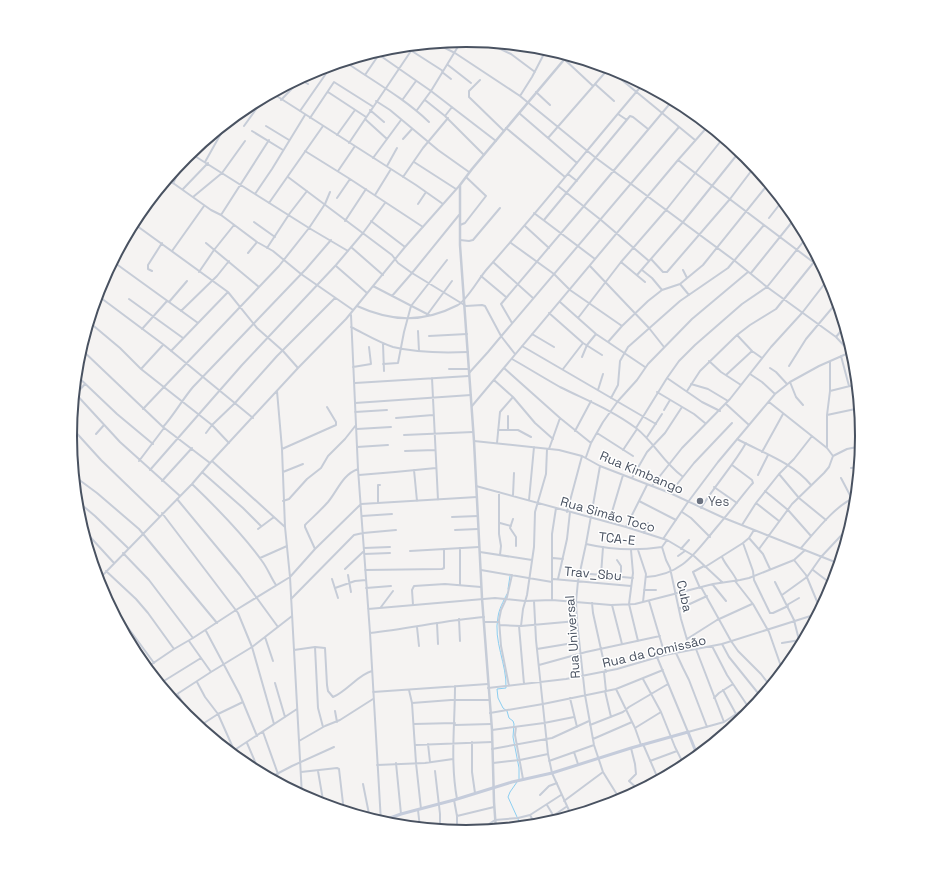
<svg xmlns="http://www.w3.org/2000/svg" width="933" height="873" font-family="'Space Grotesk',sans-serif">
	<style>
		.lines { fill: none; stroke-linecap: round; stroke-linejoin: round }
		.stream { stroke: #8ccef1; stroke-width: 1 }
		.minor { stroke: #c6ccd7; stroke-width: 2 }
		.tertiary { stroke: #c6ccd7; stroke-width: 2.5 }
		.secondary { stroke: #c5ccdb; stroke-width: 3 }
		.worship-dot { fill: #6b7280; stroke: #fff; stroke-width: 1.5 }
		.labels { text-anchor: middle; stroke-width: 3; stroke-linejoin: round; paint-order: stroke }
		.street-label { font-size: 13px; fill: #495261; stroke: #fff }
		.worship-label { font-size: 13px; fill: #5b616d; stroke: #fff; text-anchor: start }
		.rim { fill: none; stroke: #495261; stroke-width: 2 }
	</style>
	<rect width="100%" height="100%" fill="#f5f3f2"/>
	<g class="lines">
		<path class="stream" d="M508,589L510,576
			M507,594C503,602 499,609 498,617C493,641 507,664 506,688L497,689L498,698L503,708L507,711L509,718L513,721L514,724L513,737L519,768V779
			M517,782L510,792L508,797L522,828"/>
		<path class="minor" d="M486,42L511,54L535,72
			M435,43L455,53L520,96L596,158L735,261L767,287L836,337L850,352L858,381
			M404,46L443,71
			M375,52L431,91L496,141
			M564,59L593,86
			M344,61C373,81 404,98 429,122
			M448,65L471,83
			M606,67L695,140
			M442,72L451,79
			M365,75L382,50
			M301,80L308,84
			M480,80L469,91V97L504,131
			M625,82L629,76
			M595,84L614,101
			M328,92L366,117
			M536,92L550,105
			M272,93L416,185L443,204
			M520,96L532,77L547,48
			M403,99L416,81
			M281,100L304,76
			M425,100L445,116L484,155
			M376,101L390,110L438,150L469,172
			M687,107L693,112
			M370,110L384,122
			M417,110L431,91L462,40
			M300,111L332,65
			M519,113L577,163
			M618,114L627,120
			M445,116L452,107
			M310,118L334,82L372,106
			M365,119L387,139
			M244,126L264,98
			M266,126L289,140
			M506,128L565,177
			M252,131L283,150
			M337,135L355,110
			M548,138L609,68
			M403,139L412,129
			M349,143L415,45
			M305,151L350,179L423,227
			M190,153L309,228L348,251
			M373,158L401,120
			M678,160L825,271
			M205,162L228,121
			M414,162L456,189
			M387,166L397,148
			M338,171L355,146
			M568,174L577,181
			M288,177L392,255L398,263L412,273L466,306L482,305L485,306L501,336L515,354
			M403,177L423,148L448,118
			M173,183L211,210L221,215L257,242L273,251L301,274L353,310
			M558,186L601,220L649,261
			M183,189L208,163
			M255,194L272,169L305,115
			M375,195L391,169
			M193,197L222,173L245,141
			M337,198L350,179
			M269,203L323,126
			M418,204L426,192
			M534,213L595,259
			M221,215L269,140
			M769,218L783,200
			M544,220L630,116L633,117L648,129
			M345,221L366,189
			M371,221L405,247
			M254,222L275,237
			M133,223L228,292L257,328L283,351L298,368
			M460,225L465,223L486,196L466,177
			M525,226L549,248
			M460,240L469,241L473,240L500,208
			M206,243L259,287
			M511,243L554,274L570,290L622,326
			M351,247L383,275
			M267,248L290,213L307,191
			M172,251L204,206
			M248,253L257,242
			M651,259L663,272H667L730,199L755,166
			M493,262L533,298
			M621,262L645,282
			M115,263L198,323
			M336,266L367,293
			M590,266L649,328L664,347
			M642,270L652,278L662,290
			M683,270L687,278
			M152,271L148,269V265L162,243
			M199,272L214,250L234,225
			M751,273L796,217
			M637,275L683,222L740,151
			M481,276L506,297
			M680,284L689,295
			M373,286L429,315
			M97,295L164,345L253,418
			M392,296L412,273L459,215
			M129,299L183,338
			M169,302L187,281
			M560,302L596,334L645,367
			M357,306C392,322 423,323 458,305C467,300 479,278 487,269C540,209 591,145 643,84
			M181,311L217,276L229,261
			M549,313L583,343L602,355
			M351,315L358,469L370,633L381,822
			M427,315L452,281
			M578,318L621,262L666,210L724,137
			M89,322L120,348L141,369L212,425L229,443
			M512,323L501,304L584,206L673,100
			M351,327C365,334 378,342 393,347C417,353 444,353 468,352
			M142,329L167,301
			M418,331L419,351
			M532,334L554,347
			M737,335L752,351L762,358
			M429,336L467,334
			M836,337L845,326
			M608,342L622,326L648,301L662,290L680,284L703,265L769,183
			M383,344L384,371
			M522,346L656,424
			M81,349L163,427L210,463
			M171,351L228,292
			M841,356L849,386
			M582,357L587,345L596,334
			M512,359C528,368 544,378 560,387C586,400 612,410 636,428C654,442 663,462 682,476
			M709,361L721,372L741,385
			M830,361V391
			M383,364L398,363L404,332L411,306L447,260
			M789,366L806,339L838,301
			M353,367L371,364L369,347
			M504,368L560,418L591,443
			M770,368L776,372L787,384
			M141,369L163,345
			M449,369H469
			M563,369L583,343
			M469,373L488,352L498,340L679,127
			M750,374L762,382L775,394
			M76,375L117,414L153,444
			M726,375L752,351
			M432,378L438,500
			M667,378L702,402L720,411
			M494,380L513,397L535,423L553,439
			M790,382L796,397L803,405
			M355,383L469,376
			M691,384L708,389L728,401
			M598,390L603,374
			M277,391L282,449L285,527L290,577L302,796
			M687,391L700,371L737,335L750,325L776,309L818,257
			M74,392L120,442L180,496
			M657,392L694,414L705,423
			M76,394L85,384
			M611,398L618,385L620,361L628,347L680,301L728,268L764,225
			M355,403L471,395
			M726,404L749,425
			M472,406L678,160L709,125
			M143,409L279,266L309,228L325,204L330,192
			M664,410L670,400
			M355,412L387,410
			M827,415L860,408
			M396,418L433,415
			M71,427L101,460L159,516
			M163,427C174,415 182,400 193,387L306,269L331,240
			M636,428L667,378L679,361L695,345L742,304L767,287L807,237
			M357,429L391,427
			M498,430H518L531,437
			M508,430V416
			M575,431L591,401
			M206,433L212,425L235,403L277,356L335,298
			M597,433L633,456
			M96,434L104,425
			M404,435L473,432
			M647,437L662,414
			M737,439C763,453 792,462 811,485
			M474,441L559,450L582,456L600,466L670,493L724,518L840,564
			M497,443L500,412L513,397
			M357,447L388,445
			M827,447V415L830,391L858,384
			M282,449L336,425V422L327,407
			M549,449L560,418
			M623,450L637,429
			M405,451L435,450
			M762,452L783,414
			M833,456L847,449L862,446
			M586,457L591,443L603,422L618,401L637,380L648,364L692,319L748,272
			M139,461L164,428
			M212,461L285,527
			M600,466L586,544L578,581L576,602L577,621L585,695L594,745L603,772L621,801
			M851,468L860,467
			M150,470L242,365L336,265L363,233L385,203
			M414,470L417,501
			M202,472L243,508L261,526
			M283,472L303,464
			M779,474L799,498L826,520
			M359,475L395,472L436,468
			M758,475L768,455
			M74,476L97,493L139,529L217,623
			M632,478L647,452L665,433L682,407
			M841,478L852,499
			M162,481L192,448
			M192,484C217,508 242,533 262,561C268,569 271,578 276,585
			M476,486L626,527L667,540L694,556L722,582
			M652,486L682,448L730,399L771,347L802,313L829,278
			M714,487L737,503
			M765,491L788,510L811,536
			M499,492V534L501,546L500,555
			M670,493L694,463L732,423
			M513,495L514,473
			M177,499L240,575L278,627
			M76,500L95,516L128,548
			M529,500L534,447
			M283,501L289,499L307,479L321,468L328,456L345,439L356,425
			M639,501L676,520
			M378,503V485H380
			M756,503L779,521
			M701,508C715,485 733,466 746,443
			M567,512L582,456
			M682,512L691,518L710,537
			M162,513L238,613L252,647L274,724
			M362,516L392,514
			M452,517L478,516
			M513,519L510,528L516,537V546
			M609,522L623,475
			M500,523L511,526
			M742,525L756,503L779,474L794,459L812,436
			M626,527L647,485
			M82,528L114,563
			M258,529L274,517
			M455,530L478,529
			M644,533L648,523
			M749,538L763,554L770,569
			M663,539L688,502L718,462L775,394L790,382L819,366L853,351
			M743,543L753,571L754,580L770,613H773L788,606
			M586,544C612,550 636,551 662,547L667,540
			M662,547L666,560L670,568L681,619L690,650
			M364,548L390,547
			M801,548C814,533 838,502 857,497
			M315,549L305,527V525C313,517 321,510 328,502C338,490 342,475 358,469
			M681,549L689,540
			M759,549L792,504L824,473L829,467L833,456L827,448L769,402
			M631,550L633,573L629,604L638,641
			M638,550L646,574L643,602
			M410,551L479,547
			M480,552L532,560
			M123,553L149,580L193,638
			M364,554L390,553
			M678,556L685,551
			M722,557C726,566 733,572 737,581
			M260,558L287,546
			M553,558L563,559
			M617,560L621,566V577
			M794,560L806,575L821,611
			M705,567L743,543L749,538L754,530
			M345,569L364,551
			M365,570L442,569L444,568V549
			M481,570L552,582
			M813,570L834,586
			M106,571L136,599L148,613L174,649
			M580,573L633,578
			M348,575L351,592
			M601,575L603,547
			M646,577C682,575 695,553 716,528C728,514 739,500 751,485L753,483L752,480L732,465
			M332,579L338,598
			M553,579L631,586
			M558,579L567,539L570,512
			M98,580L192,484L210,463L298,368L346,319L405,247L460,185
			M735,581L753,604L769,632L783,672
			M775,582L794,620L801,648
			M460,585V548
			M713,585L726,601
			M701,587L731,641L738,651L761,674L771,687
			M335,588L355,581L366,580
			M366,588L391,586
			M700,588L693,572L704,566
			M644,590H656
			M782,595L807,577L821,557L850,526L853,519L854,498
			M291,599L354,535L363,533L396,530
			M552,600V534L556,508
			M534,601L536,640L548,754L552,773L572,817
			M649,601L665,655
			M107,602L115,610L154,663
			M592,603L593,613L606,672
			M413,605L412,590L414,586L445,584L481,587
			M612,605L622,644
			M787,605L799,598
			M381,607L393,591
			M368,609L495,598L525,601L552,600L611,605L635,604L713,584L740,580L749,578L794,560L805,550
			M679,609L707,596
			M459,619L460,641
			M485,622H499
			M437,623L438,644
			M500,625L521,626L577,621
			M519,626L524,684
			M521,626L523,609L527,595L534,547L535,512L546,474L547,449
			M417,627L419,646
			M206,631L240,695L257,736
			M370,633C408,629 446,620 484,617
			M265,637L273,661
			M687,639L717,620L752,604
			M189,641L211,672
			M782,643L800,640
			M722,644L729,657L762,698
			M712,646L727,675L751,711
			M315,647L318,708L323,727
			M537,649L579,642
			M696,649L724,722
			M294,650L315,647L325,648L327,685L328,691L333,697C347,691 359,674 372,671
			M676,653L683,668L689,680L707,727
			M657,657L688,732L724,722L765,695
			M539,665L586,652L660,636
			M146,668L174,649L193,638L236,610L290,577L315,549L361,504L477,497
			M147,668L153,677
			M604,672L606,691
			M643,679L661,712L675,747L685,767
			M197,682L205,697L218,714L234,750
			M275,683L285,717
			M159,684L201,658
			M455,686C455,724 450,761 457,799
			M509,686L501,646L499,620L501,610L507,597L512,575
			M488,688L566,679L617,669L665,655L722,644L820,613
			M616,689L635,728L641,745
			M409,690L412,703L416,763L421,809
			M723,690L736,714
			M605,691L611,717
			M373,692L488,684
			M178,695L196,725
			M171,698L211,672L252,647L292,616
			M570,698L577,727
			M714,698L719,693L733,684
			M412,703L451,700H489
			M335,711L337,722
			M490,713L543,704L616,689L663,670
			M203,724L208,735
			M414,724L455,723
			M455,725L491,724
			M590,725L623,712L629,707L668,684
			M198,727L218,714L243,702
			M516,727L515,735L523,779
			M635,728L661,712
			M492,730L544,723L574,717
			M263,732L278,774
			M593,739L632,722
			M299,741L325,726L340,720L373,699
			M472,742V772L475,793
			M247,743L260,773
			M428,744L430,762
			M643,744L659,781
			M415,745L492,742
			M631,748L635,764L636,774L629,781L640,791
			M492,749L552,738L589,721
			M574,752L578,764
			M230,753L297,709
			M549,761L594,745
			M650,761L677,751
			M396,763L401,814
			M493,763L520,760L548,754
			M377,765L425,763L453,759
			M318,771L324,806
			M435,771L440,814V830
			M301,772L337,768L339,769L344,812
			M269,778L292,766L334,747
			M363,784L370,819
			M540,795L549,786L557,783
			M454,800L457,816V832
			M564,801L603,772
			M547,805L553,815
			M418,810L420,828
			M530,815L536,826
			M457,816L494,807
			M552,823L549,820L550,818L566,807
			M477,832L495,820L518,818L530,815L561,795"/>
		<path class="tertiary" d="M167,180L173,183L185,158
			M99,289L159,189
			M496,830L494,802L492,730L482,598L474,441L460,245V185L472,169L568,55"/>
		<path class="secondary" d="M379,822L401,814L454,800L512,782L552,773L631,748L688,732L698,757"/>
	</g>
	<circle class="worship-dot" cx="700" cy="501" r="4"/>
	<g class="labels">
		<g class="street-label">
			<text transform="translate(642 472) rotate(23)" y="5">Rua Kimbango</text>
			<text transform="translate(608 514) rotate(16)" y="5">Rua Simão Toco</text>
			<text transform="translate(617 538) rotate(6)" y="5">TCA-E</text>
			<text transform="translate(593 573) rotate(5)" y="5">Trav_Sbu</text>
			<text transform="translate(685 596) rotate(77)" y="5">Cuba</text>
			<text transform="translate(572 637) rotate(-94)" y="5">Rua Universal</text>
			<text transform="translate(654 651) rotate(-13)" y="5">Rua da Comissão</text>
		</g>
		<g class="worship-label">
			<text x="708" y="506">Yes</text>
		</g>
	</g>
	<path d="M0 0H933V873H0ZM77 436a389 389 0 1 1 778 0a389 389 0 1 1-778 0Z" fill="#fff" fill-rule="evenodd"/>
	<path class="rim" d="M77 436a389 389 0 1 1 778 0a389 389 0 1 1-778 0Z"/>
</svg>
